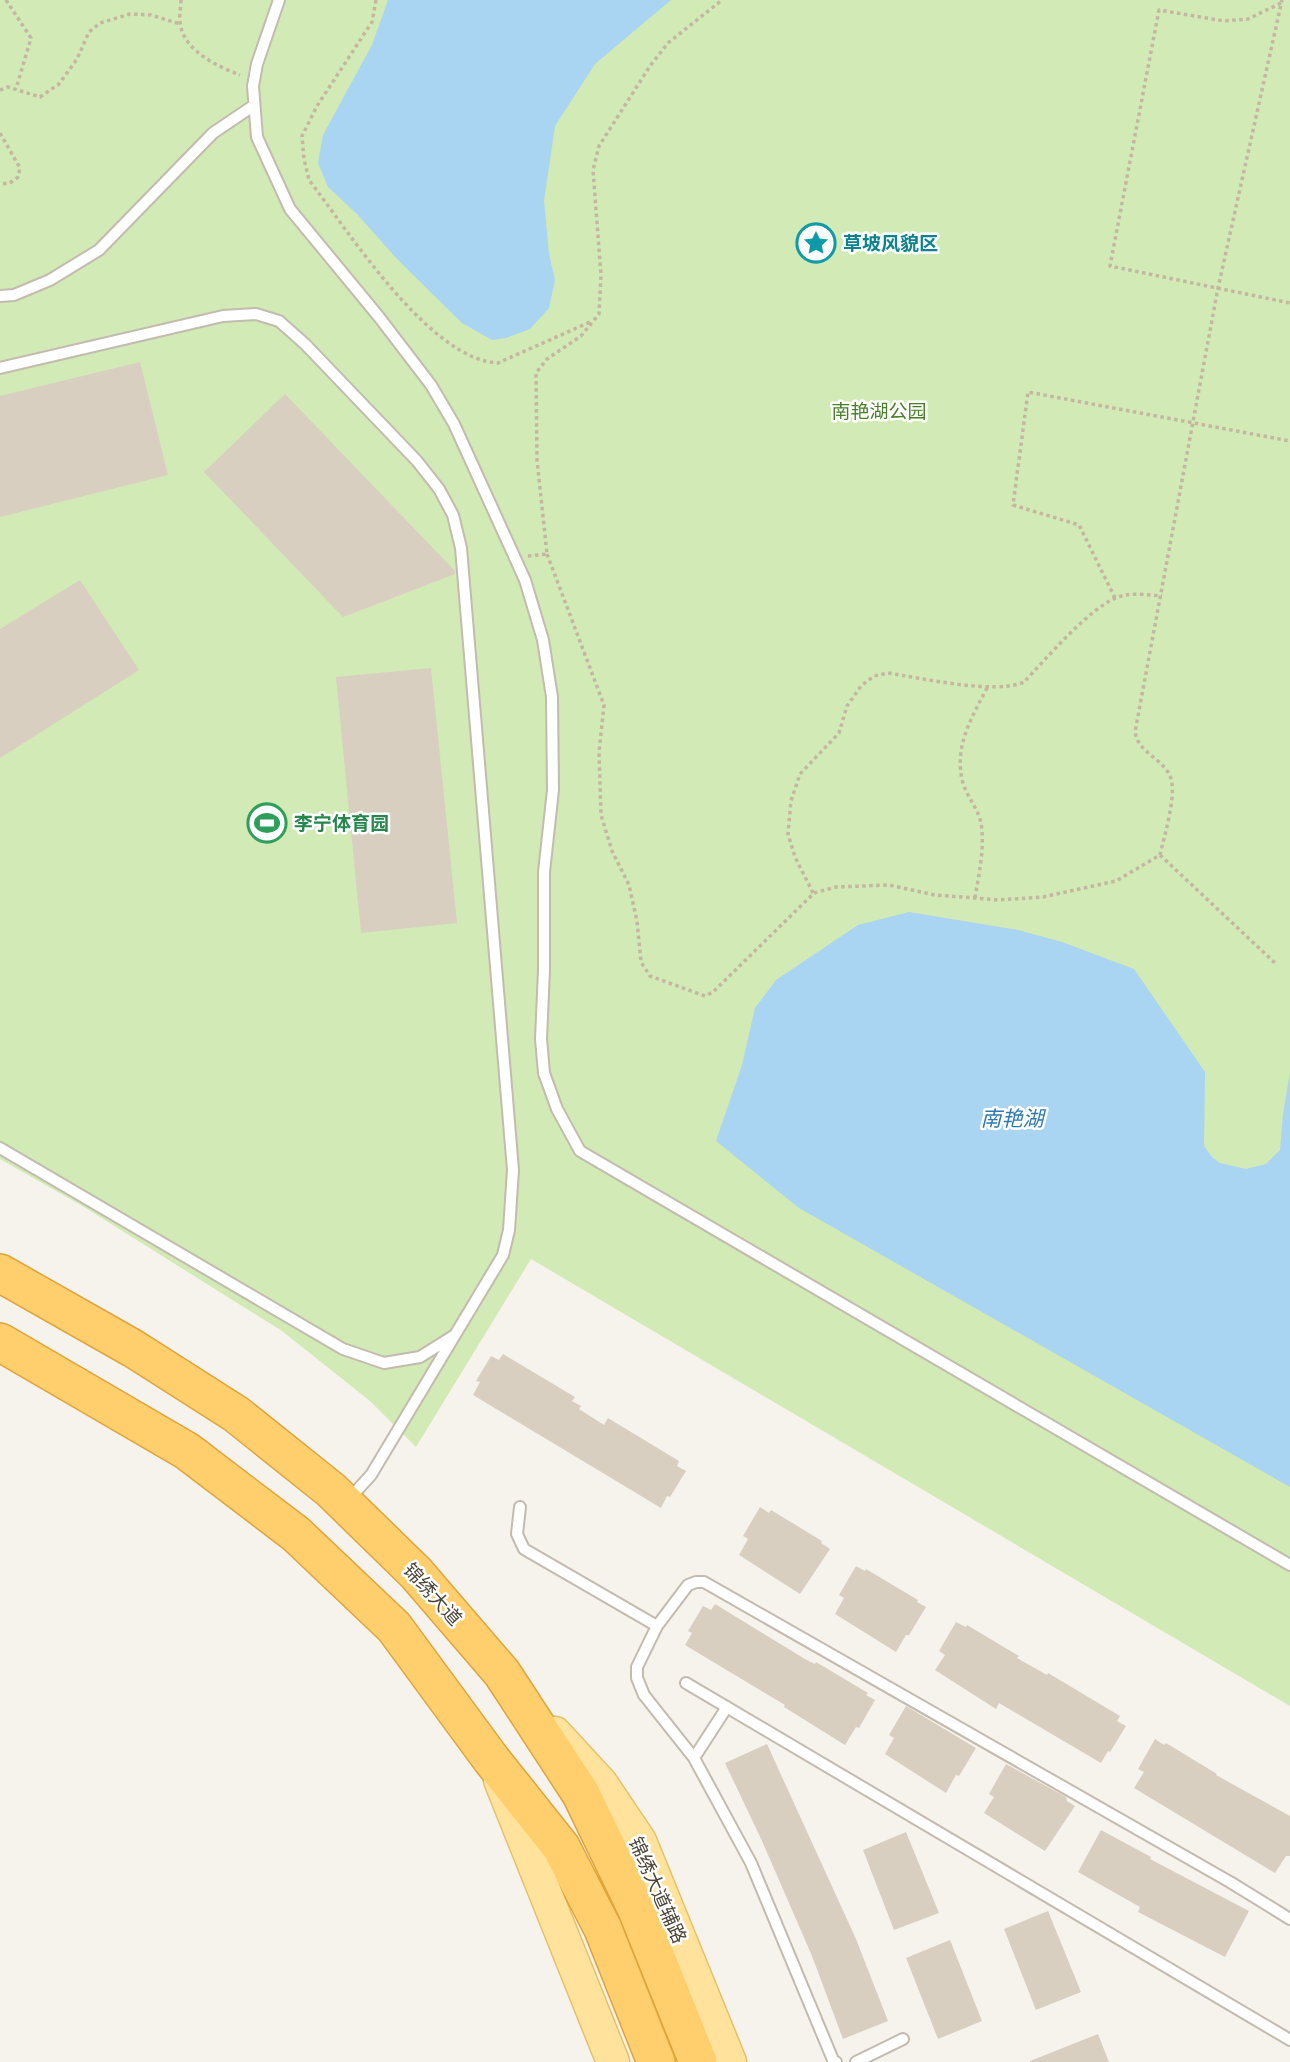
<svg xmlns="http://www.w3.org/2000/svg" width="1290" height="2062" font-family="Inter,'Noto Sans SC',sans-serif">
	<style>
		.green { fill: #d2eab5 }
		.water { fill: #a9d4f2 }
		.building { fill: #d8cfc1 }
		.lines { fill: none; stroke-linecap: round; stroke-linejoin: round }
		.lane-casing { stroke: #c2bbae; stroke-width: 14 }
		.primary-casing { stroke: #e6c16a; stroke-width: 35 }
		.highway-casing { stroke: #e0a43c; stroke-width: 40 }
		.path { stroke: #c4b79f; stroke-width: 3.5; stroke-dasharray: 3.5 3.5; stroke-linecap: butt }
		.lane { stroke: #fff; stroke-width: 10 }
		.primary { stroke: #ffe39c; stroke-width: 32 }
		.highway { stroke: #ffcf6e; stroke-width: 37 }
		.labels { text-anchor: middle; stroke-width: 5; stroke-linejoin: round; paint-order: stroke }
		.culture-label { font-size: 19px; font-weight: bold; fill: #0d838f; stroke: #fff; text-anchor: start }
		.park-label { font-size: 19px; fill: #4a7f2a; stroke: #fff }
		.leisure-label { font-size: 19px; font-weight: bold; fill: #27864d; stroke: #fff; text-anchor: start }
		.street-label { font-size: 19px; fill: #4b4439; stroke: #fff }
		.water-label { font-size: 21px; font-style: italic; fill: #2e7ab2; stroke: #fff }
	</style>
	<rect width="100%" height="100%" fill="#f6f3ec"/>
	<path class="green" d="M0,0H1290V1706L531,1259L416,1447L370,1401L282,1331L84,1207L0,1159Z"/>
	<path class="water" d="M388,0H671L595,64L555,126L544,201L549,254L555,280L549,308L530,329L506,338L492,340L462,323L397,259L357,214L328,187L318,163L323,135L372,45Z
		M909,912L1018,930L1062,942L1134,969L1205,1072L1204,1146L1212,1157L1220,1163L1246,1169L1266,1164L1280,1150L1283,1114L1290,1073V1487L799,1208L716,1141L742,1065L755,1008L776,980L858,925Z"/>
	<path class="building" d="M140,362L168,475L0,517V396Z
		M285,394L455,571V574L343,617L204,472Z
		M80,580L139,670L0,758V629Z
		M431,668L457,923L361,933L336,677Z
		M503,1354L575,1397L572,1401L581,1406L579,1409L604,1425L608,1418L679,1461L677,1466L686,1471L670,1497L667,1496L661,1508L473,1395L480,1382L476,1381L491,1356L499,1360Z
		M760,1507L769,1513L771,1510L822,1541L821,1543L830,1549L800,1594L739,1555L748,1539L743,1536Z
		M856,1566L865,1571L866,1569L918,1600L917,1602L926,1607L909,1635H906L896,1652L835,1614L844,1598L839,1595Z
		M715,1604L805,1659L815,1664L816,1662L868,1693L866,1695L875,1700L859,1728L856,1727L845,1745L784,1707L785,1705L685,1645L692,1633L688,1631L703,1606L711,1610Z
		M956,1622L966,1627L967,1625L1019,1656L1017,1658L1047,1675L1048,1673L1120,1716L1117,1721L1126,1726L1110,1752L1108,1751L1101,1763L999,1703L996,1709L935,1670L945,1655L939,1651Z
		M906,1706L976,1748L959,1776L956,1775L946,1793L885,1754L894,1738L889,1735Z
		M1155,1739L1164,1745L1166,1743L1217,1774L1216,1775L1290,1816V1856H1286L1275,1873L1134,1788L1144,1772L1138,1769Z
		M767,1744L856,1939L888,2021L843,2039L812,1956L762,1841L725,1763Z
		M1006,1764L1066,1797L1067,1801L1075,1806L1045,1851L984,1813L994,1797L989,1794Z
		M1101,1830L1151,1857L1150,1859L1249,1911L1225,1957L1138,1912L1140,1907L1078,1872Z
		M906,1832L939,1913L894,1930L863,1850Z
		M1048,1911L1081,1992L1036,2010L1004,1929Z
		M950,1940L982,2021L938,2039L906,1958Z
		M1098,2034L1109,2062H1030V2061Z"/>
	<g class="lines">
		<g class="lane-casing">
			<path id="lane" d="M279,0L257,64L253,86L257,137L290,209L379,317L431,385L454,424L525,580L543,640L552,697L553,790L544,872V970L541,1039L544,1073L557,1109L580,1151L1290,1565
				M0,296L14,295L50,280L99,250L213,133L253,106
				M0,368L223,316L256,314L279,321L305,344L417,461L439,489L453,515L461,548L513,1170L509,1230L503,1255L371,1475L348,1500
				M0,1148L343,1349L384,1363L420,1357L455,1335
				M520,1507L517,1534L524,1549L657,1626L688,1585L696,1582H704L1230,1882L1290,1919
				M657,1626L637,1667V1678L644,1695L694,1758L751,1863L833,2060L836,2062
				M686,1683L1290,2040
				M694,1758L727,1707
				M856,2062L903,2039"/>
		</g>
		<g class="primary-casing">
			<path id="primary" d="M555,1733L601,1783L640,1841L730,2062
				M500,1780L613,2062"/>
		</g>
		<g class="highway-casing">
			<path id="highway" d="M0,1273L134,1349L236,1414L331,1490L416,1573L502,1673L581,1794L637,1910L698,2062
				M0,1342L187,1451L296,1534L394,1627L491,1759L561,1847L603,1929L656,2062"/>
		</g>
		<path class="path" d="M6,0L31,38L16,89
			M181,0C181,7 179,15 180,22C183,51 217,66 240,75
			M376,0L372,22L317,106L302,136L304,159L309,180C349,232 430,360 498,363L590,322
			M1281,3L1248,19L1224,21L1159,10L1110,266L1290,303
			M0,90L8,87L40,97L59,84L77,59L89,32L100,23L130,14L151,15L180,24
			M0,133L20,168L18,177L10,183L0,184
			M547,554L604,705L599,752L601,815L612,851L629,885L637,921L641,962L650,976L705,996L713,992L814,893L836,887L889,885L935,895L975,898L998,900L1043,897L1116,881L1160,855C1164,836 1179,790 1169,774C1160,757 1139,753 1135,732L1218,288L1282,0
			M528,556L547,554L537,460L536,373L547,359L581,336L599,314L601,275L593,170L599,146L650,66L668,43L722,0
			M1115,598L1079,525L1013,505L1028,392L1290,441
			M1160,855L1275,963
			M813,893L795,857L788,834L791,801L800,774L839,733L847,706L861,686L874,676L888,673C921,678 995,695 1024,682C1046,659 1089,608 1118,597C1132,592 1148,595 1162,596
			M975,898C979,873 985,848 981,823C978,808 967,797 963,783C953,747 972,717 988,686"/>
		<use href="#lane" class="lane"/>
		<use href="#primary" class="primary"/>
		<use href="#highway" class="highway"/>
	</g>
	<defs>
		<g id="sight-ring" transform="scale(2.0125)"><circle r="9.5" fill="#fff" stroke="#0f9aa8" stroke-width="1.5"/><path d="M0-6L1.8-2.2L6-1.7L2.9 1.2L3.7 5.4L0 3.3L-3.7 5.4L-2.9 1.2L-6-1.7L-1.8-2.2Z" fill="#0f9aa8"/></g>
		<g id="stadium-ring" transform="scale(2.0125)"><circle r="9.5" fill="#fff" stroke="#2e9e5b" stroke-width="1.5"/><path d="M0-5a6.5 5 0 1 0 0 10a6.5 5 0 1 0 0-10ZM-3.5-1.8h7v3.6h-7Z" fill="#2e9e5b"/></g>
	</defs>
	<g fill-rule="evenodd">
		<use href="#sight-ring" x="816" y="243"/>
		<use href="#stadium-ring" x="267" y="823"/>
	</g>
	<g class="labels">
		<g class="culture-label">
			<text x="843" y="250">草坡风貌区</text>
		</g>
		<g class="park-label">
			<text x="879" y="418">南艳湖公园</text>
		</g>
		<g class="leisure-label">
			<text x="294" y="830">李宁体育园</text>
		</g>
		<g class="street-label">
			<text transform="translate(433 1594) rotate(48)" y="7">锦绣大道</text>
			<text transform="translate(658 1890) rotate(66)" y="7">锦绣大道辅路</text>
		</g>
		<g class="water-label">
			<text x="1012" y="1126">南艳湖</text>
		</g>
	</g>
</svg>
